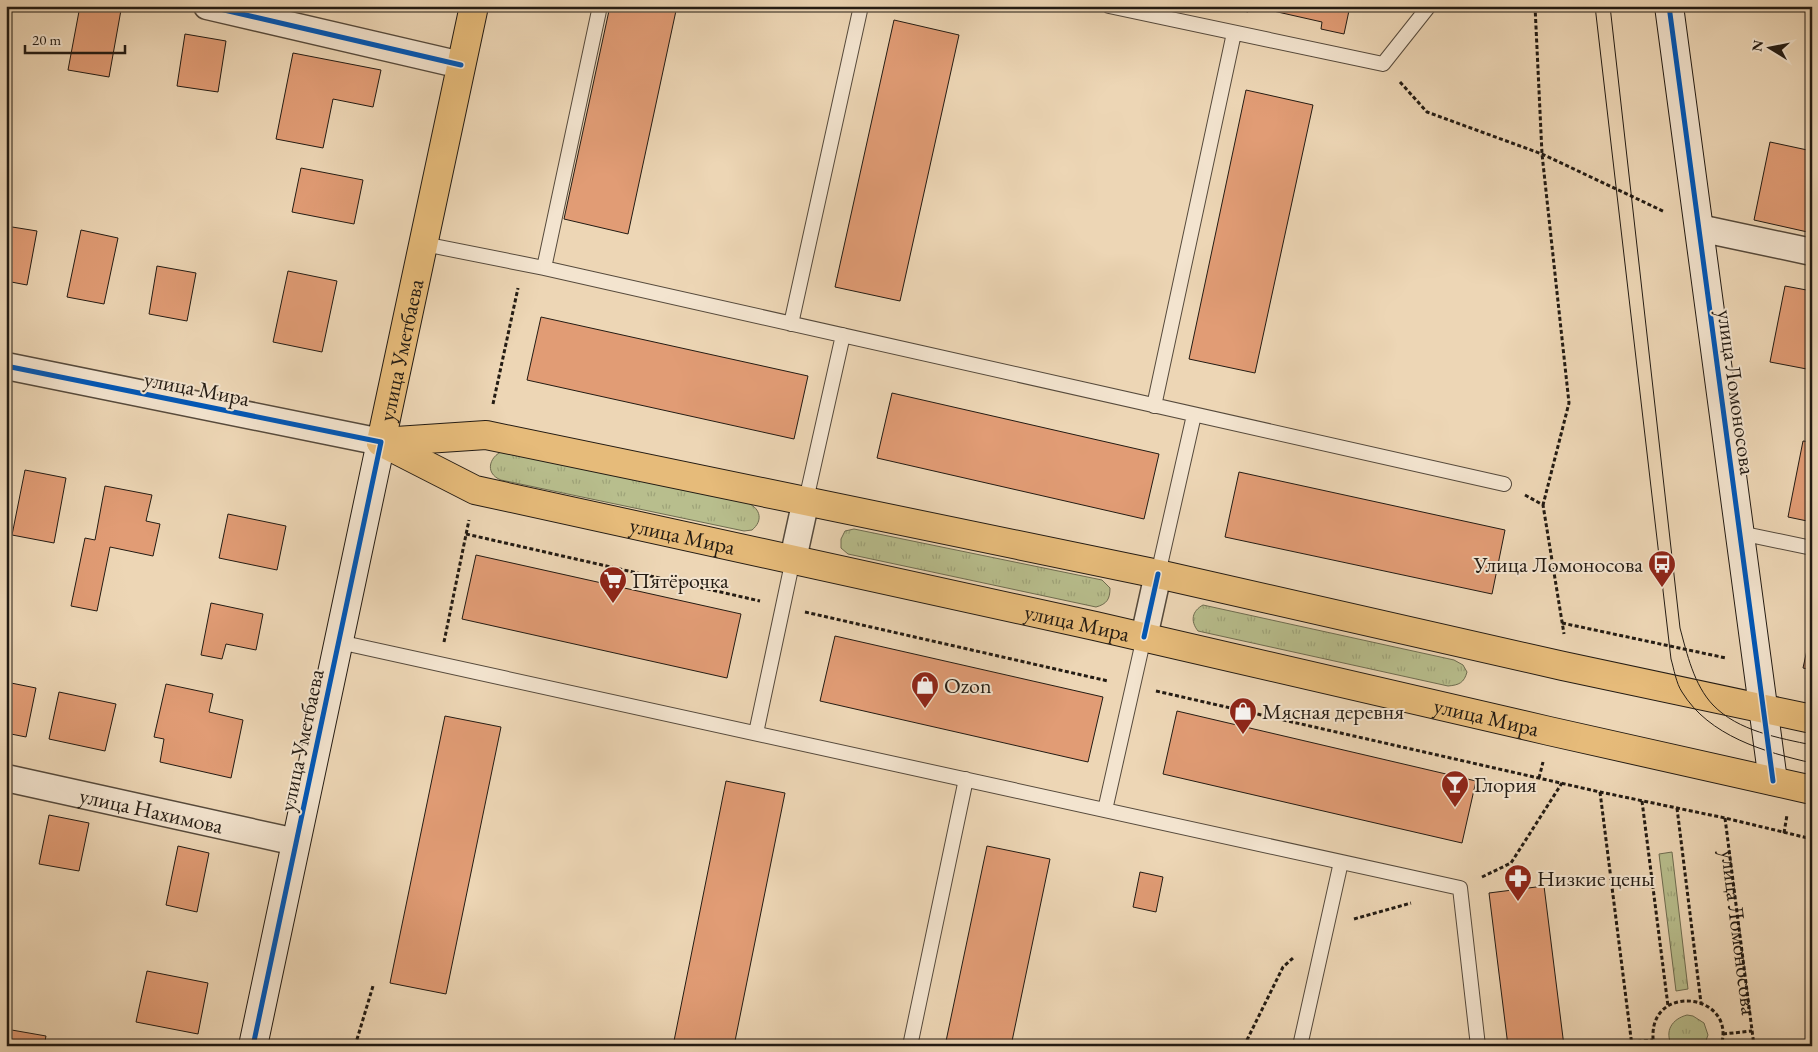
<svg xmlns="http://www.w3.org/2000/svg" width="1818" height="1052" font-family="'EB Garamond',serif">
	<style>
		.grass { fill: url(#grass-tufts); stroke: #6e6c50 }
		.building { fill: #e19c75; stroke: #231b13 }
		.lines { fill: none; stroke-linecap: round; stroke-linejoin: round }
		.lane-casing { stroke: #564a3c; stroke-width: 16 }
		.street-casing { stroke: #564a3c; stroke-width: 29 }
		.secondary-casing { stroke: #231b13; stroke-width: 30 }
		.primary-casing { stroke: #231b13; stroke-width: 30 }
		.path { stroke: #231b13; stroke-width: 3; stroke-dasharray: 4 2.5; stroke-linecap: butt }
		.lane { stroke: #f3e4cf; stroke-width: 14 }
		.street { stroke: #f3e4cf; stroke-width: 26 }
		.secondary { stroke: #f3e4cf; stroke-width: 28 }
		.primary { stroke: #e6bb7a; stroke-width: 28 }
		.tram { stroke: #231b13; stroke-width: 1 }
		.cycleway-casing { stroke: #f3e4cf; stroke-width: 8 }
		.cycleway { stroke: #0057b8; stroke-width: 5 }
		.labels { text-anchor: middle; stroke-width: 4; stroke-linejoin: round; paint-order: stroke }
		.street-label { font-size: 22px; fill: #231b13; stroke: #f3e4cf }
		.poi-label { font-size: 22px; fill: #231b13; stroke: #f3e4cf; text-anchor: start }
	</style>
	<defs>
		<pattern id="grass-tufts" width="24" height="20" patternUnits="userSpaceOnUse" patternTransform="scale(1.25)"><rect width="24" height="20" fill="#b8be8d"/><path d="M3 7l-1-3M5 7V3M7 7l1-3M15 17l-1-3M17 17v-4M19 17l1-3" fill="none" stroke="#9ea379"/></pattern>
	</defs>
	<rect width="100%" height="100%" fill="#edd6b5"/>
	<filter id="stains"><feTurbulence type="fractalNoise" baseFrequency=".004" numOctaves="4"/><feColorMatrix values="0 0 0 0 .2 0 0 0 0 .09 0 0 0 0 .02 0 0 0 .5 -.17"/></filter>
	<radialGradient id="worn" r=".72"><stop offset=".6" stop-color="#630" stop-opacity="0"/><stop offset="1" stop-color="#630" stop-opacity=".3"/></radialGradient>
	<path class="grass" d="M506,450L748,503C761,509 763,521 752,530L744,531L501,480C483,473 490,454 506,450Z
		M854,529L1102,580L1110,588C1110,599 1107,604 1096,607L848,554L841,548V539L845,531Z
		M1203,605L1454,660L1463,665L1467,672C1464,683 1459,685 1448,686L1198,631C1190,621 1192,611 1203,605Z
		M1672,852L1688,989L1676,991L1659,854Z
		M1687,1015L1693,1016L1704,1023L1708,1035L1704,1046H1672C1664,1031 1672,1019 1687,1015Z"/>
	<path class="building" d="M6,6H12L6,40Z
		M80,6H98L121,10L109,77L68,70Z
		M610,6H677L628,234L564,219Z
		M1220,6H1249L1248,12Z
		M1251,6H1350L1344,34L1321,29L1322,22Z
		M894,20L959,35L900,301L835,287Z
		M185,34L226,41L218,92L177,86Z
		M293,53L381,70L373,107L333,99L323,148L276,139Z
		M1246,90L1313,105L1255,373L1189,359Z
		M1770,142L1812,151V233L1754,220Z
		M301,168L363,180L354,224L292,212Z
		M6,226L37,231L27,285L6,281Z
		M81,230L118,238L104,304L67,297Z
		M157,266L196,273L187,321L149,314Z
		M288,271L337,281L322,352L273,342Z
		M1785,286L1812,291V370L1770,362Z
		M541,317L808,376L794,439L527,380Z
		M892,393L1159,454L1144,519L877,458Z
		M1803,441L1812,442V522L1788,517Z
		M25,470L66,478L54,543L12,535Z
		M1239,472L1505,530L1492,594L1225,537Z
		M105,486L152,495L146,521L160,524L153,556L110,547L97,611L71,606L85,538L95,540Z
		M228,514L286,526L277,570L219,558Z
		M476,555L741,614L727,678L462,619Z
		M211,603L263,614L256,650L226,644L222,659L201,655Z
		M1812,627V670L1803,668Z
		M835,636L1103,697L1088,762L820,701Z
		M6,682L36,688L26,737L6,733Z
		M166,684L213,694L209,712L243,720L231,778L160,762L164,739L154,737Z
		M59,692L116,704L105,751L49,739Z
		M1177,711L1476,781L1462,843L1163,774Z
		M445,716L501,727L446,994L390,983Z
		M726,781L785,793L734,1046H696L674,1041Z
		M49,815L89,823L79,871L39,864Z
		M178,846L209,853L197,912L166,905Z
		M987,846L1050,859L1011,1046H945Z
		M1140,872L1163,877L1156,912L1133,907Z
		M1544,886L1564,1046H1508L1489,893Z
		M147,971L208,983L198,1034L136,1022Z
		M6,1029L46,1036L44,1046H6Z"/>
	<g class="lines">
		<g class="lane-casing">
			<path id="lane" d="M600,6L544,268L1504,484
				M1109,6L1383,64L1429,6
				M424,244L544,268
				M791,324L861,6
				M1154,406L1234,33
				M806,500L843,335
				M1740,533L1812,548
				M1158,574L1194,415
				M339,642L1460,888L1478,1046
				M756,733L793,559
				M1105,810L1144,637
				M910,1046L966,779
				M1300,1046L1341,862"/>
		</g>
		<g class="street-casing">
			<g id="street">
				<path d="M207,6L461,65"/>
				<path d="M1699,228L1812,252"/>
				<path d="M6,366L381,442"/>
				<path d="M793,559L806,500"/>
				<path d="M1144,637L1158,574"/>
				<path id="s2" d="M6,778L296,842"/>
			</g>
		</g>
		<g class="secondary-casing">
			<path id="secondary" d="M1669,6L1773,781
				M253,1046L381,442"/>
		</g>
		<g class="primary-casing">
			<g id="primary">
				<path id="s3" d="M381,442L475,490L1095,626L1549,731L1812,790"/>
				<path d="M381,442L486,435L1158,574L1563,666L1812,719"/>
				<path id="s4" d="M381,442L474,6"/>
			</g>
		</g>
		<g class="path">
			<path d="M1535,6L1542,154L1569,403L1543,505"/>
			<path d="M1400,82L1427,112L1542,154L1665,212"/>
			<path d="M493,404L518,288"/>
			<path d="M1525,495L1543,505L1564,634"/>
			<path d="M466,534L760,601"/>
			<path d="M805,612L1108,681"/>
			<path d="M1562,623L1726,658"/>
			<path d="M444,642L469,520"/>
			<path d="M1156,691L1600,792L1725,818L1812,839"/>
			<path d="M1539,778L1543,762"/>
			<path d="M1600,792L1632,1046"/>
			<path d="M1642,801L1668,1006"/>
			<path d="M1677,808L1701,1003"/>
			<path id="s1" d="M1725,818L1754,1046"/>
			<path d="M1784,833L1787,815"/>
			<path d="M1482,877L1511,863L1562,783"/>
			<path d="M1354,919L1411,903"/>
			<path d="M1723,1034L1752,1031"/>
			<path d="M1631,1042L1653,1040"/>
			<path d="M355,1046L373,986"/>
			<path d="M1244,1046L1283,967L1293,958"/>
			<path d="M1654,1046C1642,981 1738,991 1721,1046"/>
		</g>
		<use href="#lane" class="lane"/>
		<use href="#street" class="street"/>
		<use href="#secondary" class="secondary"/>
		<use href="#primary" class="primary"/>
		<path class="tram" d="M1595,6L1671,659C1674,669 1676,683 1682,692C1709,736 1764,752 1812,763
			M1610,6L1680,628C1687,654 1694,685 1713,705C1738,731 1779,738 1812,745"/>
		<g class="cycleway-casing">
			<path id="cycleway" d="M207,6L461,65
				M1669,6L1773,781
				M6,366L381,442L253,1046
				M1144,637L1158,574"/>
		</g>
		<use href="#cycleway" class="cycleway"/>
	</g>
	<defs>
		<g id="bus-pin" transform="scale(1.4375)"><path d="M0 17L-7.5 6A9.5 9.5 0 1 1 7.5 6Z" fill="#8f2418" stroke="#f3e4cf"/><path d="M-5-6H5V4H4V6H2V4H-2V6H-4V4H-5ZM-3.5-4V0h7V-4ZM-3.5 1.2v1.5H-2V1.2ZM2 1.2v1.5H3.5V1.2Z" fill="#fff"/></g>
		<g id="supermarket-pin" transform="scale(1.4375)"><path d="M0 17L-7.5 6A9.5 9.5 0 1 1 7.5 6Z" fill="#8f2418" stroke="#f3e4cf"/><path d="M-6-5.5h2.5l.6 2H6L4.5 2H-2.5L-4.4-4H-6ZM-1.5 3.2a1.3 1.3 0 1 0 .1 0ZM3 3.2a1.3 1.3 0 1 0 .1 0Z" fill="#fff"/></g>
		<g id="shop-pin" transform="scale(1.4375)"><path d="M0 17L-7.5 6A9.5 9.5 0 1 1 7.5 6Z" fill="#8f2418" stroke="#f3e4cf"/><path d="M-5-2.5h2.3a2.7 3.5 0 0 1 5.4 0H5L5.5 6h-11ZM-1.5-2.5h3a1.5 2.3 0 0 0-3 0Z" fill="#fff"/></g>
		<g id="bar-pin" transform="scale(1.4375)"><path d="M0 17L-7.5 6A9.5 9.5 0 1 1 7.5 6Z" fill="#8f2418" stroke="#f3e4cf"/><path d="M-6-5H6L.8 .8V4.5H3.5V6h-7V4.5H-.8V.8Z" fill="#fff"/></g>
		<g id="pharmacy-pin" transform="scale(1.4375)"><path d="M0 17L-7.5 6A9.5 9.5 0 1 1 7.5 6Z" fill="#8f2418" stroke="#f3e4cf"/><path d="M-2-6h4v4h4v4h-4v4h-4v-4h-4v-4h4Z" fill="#fff"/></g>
	</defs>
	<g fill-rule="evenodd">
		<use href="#bus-pin" x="1662" y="564"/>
		<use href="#supermarket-pin" x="613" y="580"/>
		<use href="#shop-pin" x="925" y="685"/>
		<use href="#shop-pin" x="1243" y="711"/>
		<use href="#bar-pin" x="1455" y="784"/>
		<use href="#pharmacy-pin" x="1518" y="878"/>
	</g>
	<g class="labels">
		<g class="street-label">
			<text dy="8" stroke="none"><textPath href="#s4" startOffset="94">улица Уметбаева</textPath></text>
			<text transform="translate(197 388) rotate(11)" y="8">улица Мира</text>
			<text transform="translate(1737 392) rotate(82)" y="8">улица Ломоносова</text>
			<text dy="8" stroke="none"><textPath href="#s3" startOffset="318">улица Мира</textPath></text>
			<text dy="8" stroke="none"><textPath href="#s3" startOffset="722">улица Мира</textPath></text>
			<text dy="8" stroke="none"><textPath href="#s3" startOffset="1142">улица Мира</textPath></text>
			<text transform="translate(301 740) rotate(-78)" y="8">улица Уметбаева</text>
			<text dy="8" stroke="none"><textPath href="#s2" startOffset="149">улица Нахимова</textPath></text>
			<text dy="8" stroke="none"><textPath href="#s1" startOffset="115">улица Ломоносова</textPath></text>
		</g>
		<g class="poi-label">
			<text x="1643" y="572" text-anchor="end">Улица Ломоносова</text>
			<text x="632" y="588">Пятёрочка</text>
			<text x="944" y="693">Ozon</text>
			<text x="1262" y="719">Мясная деревня</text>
			<text x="1474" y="792">Глория</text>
			<text x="1537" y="886">Низкие цены</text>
		</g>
	</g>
	<rect width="1818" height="1052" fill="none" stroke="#edd6b5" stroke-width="25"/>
	<rect x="8" y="8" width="1803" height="1037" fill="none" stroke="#231b13" stroke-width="2.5"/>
	<rect x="12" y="12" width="1793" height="1027" fill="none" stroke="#231b13"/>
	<g transform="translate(1770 48) rotate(280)" stroke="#f3e4cf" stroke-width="4" paint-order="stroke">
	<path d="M0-4L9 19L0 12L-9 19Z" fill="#231b13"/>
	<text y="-8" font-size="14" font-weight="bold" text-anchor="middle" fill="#231b13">N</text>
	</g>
	<path d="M25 45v8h100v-8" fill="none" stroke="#231b13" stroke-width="2.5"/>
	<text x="32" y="45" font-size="15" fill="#231b13" stroke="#f3e4cf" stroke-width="4" paint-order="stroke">20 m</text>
	<rect width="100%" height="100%" filter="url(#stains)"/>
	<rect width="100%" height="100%" fill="url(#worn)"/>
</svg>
